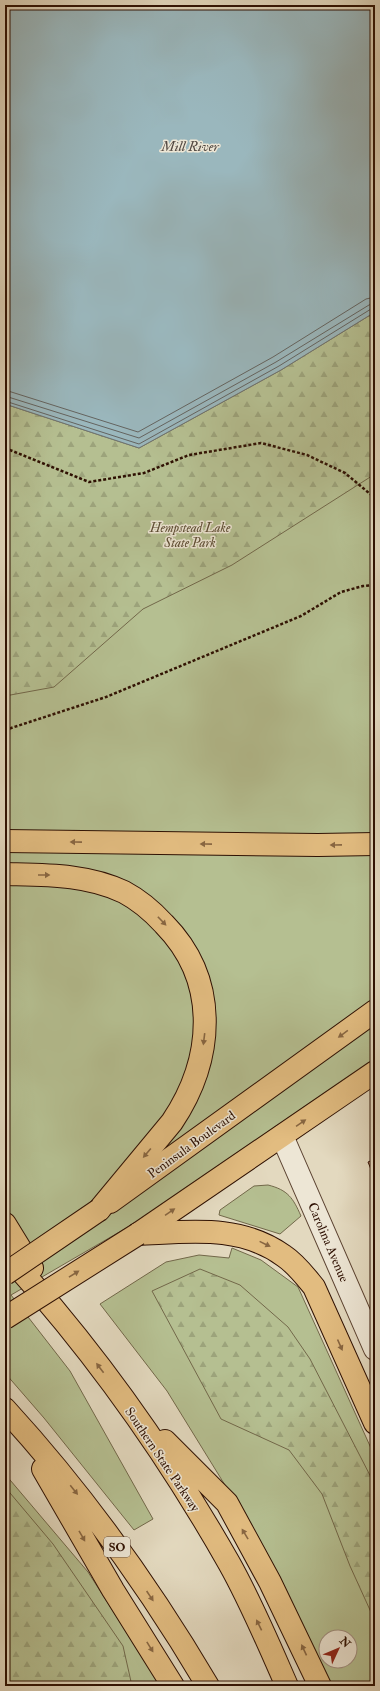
<svg xmlns="http://www.w3.org/2000/svg" width="380" height="1691" font-family="'IM FELL Double Pica',serif">
	<style>
		.green { fill: #b5bf91; stroke: #72684a; fill-rule: evenodd }
		.forest { fill: url(#forest-firs); stroke: #72684a }
		.water { fill: #9ab7bd; stroke: #6f7472 }
		.lines { fill: none; stroke-linecap: round; stroke-linejoin: round }
		.shore { stroke: #646460; stroke-width: 1 }
		.building { fill: #daa889; stroke: #2e1002; filter: url(#shadow) }
		.minor-casing { stroke: #5b4231; stroke-width: 24 }
		.primary-casing { stroke: #2e1002; stroke-width: 24 }
		.motorway-casing { stroke: #2e1002; stroke-width: 24 }
		.path { stroke: #2e1002; stroke-width: 2.5; stroke-dasharray: 3 2; stroke-linecap: butt }
		.minor { stroke: #ede6d5; stroke-width: 22 }
		.primary { stroke: #e2bc80; stroke-width: 22 }
		.motorway { stroke: #e2bc80; stroke-width: 22 }
		.primary-bridge-casing { stroke: #2e1002; stroke-width: 24; stroke-linecap: butt }
		.primary-bridge { stroke: #e2bc80; stroke-width: 22 }
		.oneway { fill: #886641 }
		.labels { text-anchor: middle; stroke-width: 3; stroke-linejoin: round; paint-order: stroke }
		.shield { fill: #ede6d5; stroke: #675041; stroke-width: 1 }
		.shield-label { font-size: 12px; font-weight: bold; fill: #2e1002 }
		.park-label { font-size: 13px; font-style: italic; fill: #5d4d34; stroke: #ede6d5 }
		.street-label { font-size: 13px; fill: #2e1002; stroke: #ede6d5 }
		.water-label { font-size: 14px; font-style: italic; fill: #544a43; stroke: #ede6d5 }
	</style>
	<defs>
		<pattern id="forest-firs" width="22" height="20" patternUnits="userSpaceOnUse"><rect width="22" height="20" fill="#b5bf91"/><path d="M5 1l3.5 6h-7zM16 11l3.5 6h-7z" fill="#9ca37b"/></pattern>
		<filter id="shadow"><feDropShadow dx="2.5" dy="4.5" stdDeviation="0" flood-color="#0004"/></filter>
	</defs>
	<rect width="100%" height="100%" fill="#e3d9bf"/>
	<filter id="stains"><feTurbulence type="fractalNoise" baseFrequency=".005" numOctaves="4"/><feColorMatrix values="0 0 0 0 .2 0 0 0 0 .09 0 0 0 0 .02 0 0 0 .5 -.17"/></filter>
	<radialGradient id="worn" r=".72"><stop offset=".6" stop-color="#630" stop-opacity="0"/><stop offset="1" stop-color="#630" stop-opacity=".3"/></radialGradient>
	<path class="green" d="M5,5H375V1065L140,1220L11,1295L70,1371L153,1519L134,1530L44,1418L5,1373Z
		M268,1185C288,1190 293,1198 301,1216L280,1234L219,1215L220,1210L254,1186Z
		M232,1248L261,1260L298,1287L375,1457V1686H330L257,1537L167,1391L100,1304L166,1262L199,1255L229,1258ZM326,1637H350V1661H326Z
		M5,1474L88,1572L161,1686H5Z"/>
	<path class="forest" d="M375,312V474L232,565L143,609L54,687L5,696V404L139,448L281,370Z
		M200,1269L240,1285L288,1327L310,1359L375,1485V1621L350,1566L322,1494L289,1450L221,1419L152,1291Z
		M5,1487L53,1544L123,1646L132,1686H5Z"/>
	<path class="water" d="M5,5H375V312L281,370L139,448L5,404Z"/>
	<g class="lines">
		<path class="shore" d="M5,390L138,432L273,357L366,299L375,297
			M5,396L139,438L276,362L369,305L375,303
			M5,401L139,444L279,366L371,309L375,308"/>
	</g>
	<path class="building" d="M375,1159V1179L368,1162Z"/>
	<g class="lines">
		<g class="minor-casing">
			<path id="minor" d="M282,1136L375,1349"/>
		</g>
		<g class="primary-casing">
			<path id="primary" d="M110,1202L375,1011
				M138,1234L375,1072"/>
		</g>
		<g class="motorway-casing">
			<path id="motorway" d="M5,841L318,845L375,844
				M5,874C45,875 87,874 124,892C139,900 153,912 164,924C220,981 214,1059 172,1122L99,1210
				M5,1224L32,1268
				M138,1234C189,1232 240,1224 284,1256C296,1264 305,1276 314,1287L375,1423
				M5,1253C91,1347 166,1452 229,1563C251,1602 269,1645 287,1686
				M5,1409C82,1493 150,1588 208,1686
				M165,1441L227,1503L270,1582L320,1686
				M43,1469L113,1590L173,1686"/>
		</g>
		<path class="path" d="M5,448L89,482L144,473L189,455L261,443L307,455L345,473L375,498
			M5,730L106,697L301,616L341,592L363,586L375,585"/>
		<use href="#minor" class="minor"/>
		<use href="#primary" class="primary"/>
		<use href="#motorway" class="motorway"/>
		<g class="primary-bridge-casing">
			<path id="primary-bridge" d="M5,1274L99,1210
				M5,1318L138,1234"/>
		</g>
		<use href="#primary-bridge" class="primary-bridge"/>
	</g>
	<defs><path id="oneway-solid" d="M-6-.8H1V-3.2L6.5 0L1 3.2V.8H-6Z"/></defs>
	<g class="oneway">
		<use href="#oneway-solid" transform="translate(76 842) rotate(-179)"/>
		<use href="#oneway-solid" transform="translate(206 844) rotate(-179)"/>
		<use href="#oneway-solid" transform="translate(336 845) rotate(179)"/>
		<use href="#oneway-solid" transform="translate(44 875)"/>
		<use href="#oneway-solid" transform="translate(162 921) rotate(46)"/>
		<use href="#oneway-solid" transform="translate(343 1034) rotate(144)"/>
		<use href="#oneway-solid" transform="translate(204 1039) rotate(97)"/>
		<use href="#oneway-solid" transform="translate(301 1123) rotate(-34)"/>
		<use href="#oneway-solid" transform="translate(147 1153) rotate(130)"/>
		<use href="#oneway-solid" transform="translate(170 1212) rotate(-34)"/>
		<use href="#oneway-solid" transform="translate(265 1244) rotate(26)"/>
		<use href="#oneway-solid" transform="translate(74 1274) rotate(-32)"/>
		<use href="#oneway-solid" transform="translate(340 1345) rotate(66)"/>
		<use href="#oneway-solid" transform="translate(100 1368) rotate(-127)"/>
		<use href="#oneway-solid" transform="translate(74 1490) rotate(51)"/>
		<use href="#oneway-solid" transform="translate(245 1534) rotate(-121)"/>
		<use href="#oneway-solid" transform="translate(82 1536) rotate(60)"/>
		<use href="#oneway-solid" transform="translate(150 1596) rotate(56)"/>
		<use href="#oneway-solid" transform="translate(259 1625) rotate(-116)"/>
		<use href="#oneway-solid" transform="translate(150 1647) rotate(58)"/>
		<use href="#oneway-solid" transform="translate(304 1650) rotate(-115)"/>
	</g>
	<g class="labels">
		<rect class="shield" x="104" y="1537" width="26" height="20" rx="3"/>
		<g class="shield-label">
			<text x="117" y="1551">SO</text>
		</g>
		<g class="park-label">
			<text x="190" y="532">Hempstead Lake<tspan x="190" dy="15">State Park</tspan></text>
		</g>
		<g class="street-label">
			<text transform="translate(191 1144) rotate(-36)" y="5">Peninsula Boulevard</text>
			<text transform="translate(329 1242) rotate(67)" y="5">Carolina Avenue</text>
			<text transform="translate(163 1459) rotate(56)" y="5">Southern State Parkway</text>
		</g>
		<g class="water-label">
			<text x="190" y="151">Mill River</text>
		</g>
	</g>
	<rect width="380" height="1691" fill="none" stroke="#e3d9bf" stroke-width="20"/>
	<rect x="6" y="6" width="368" height="1679" fill="none" stroke="#2e1002" stroke-width="2"/>
	<rect x="10" y="10" width="360" height="1671" fill="none" stroke="#2e1002"/>
	<g transform="translate(338 1649) rotate(46)"><circle r="19" fill="#ede6d5" stroke="#a19081"/>
	<path d="M0-3L7 15L0 10L-7 15Z" fill="#8f2418"/>
	<text y="-6" font-size="11" font-weight="bold" text-anchor="middle" fill="#2e1002">N</text>
	</g>
	<rect width="100%" height="100%" filter="url(#stains)"/>
	<rect width="100%" height="100%" fill="url(#worn)"/>
</svg>
